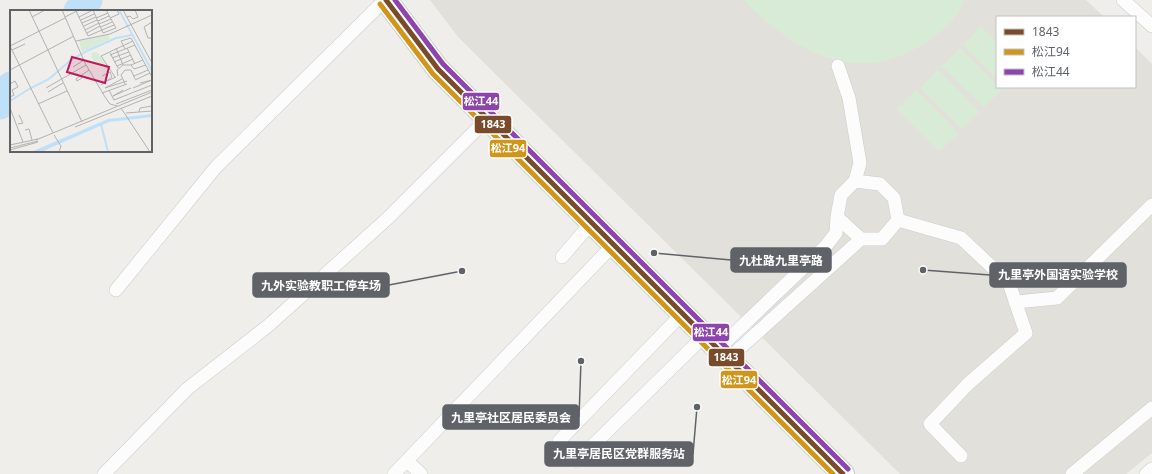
<svg xmlns="http://www.w3.org/2000/svg" width="1152" height="474" font-family="'Noto Sans','Noto Sans SC',sans-serif">
	<style>
		.education { fill: #e2e0da }
		.green { fill: #d8ebd6 }
		.lines { fill: none; stroke-linecap: round; stroke-linejoin: round }
		.canal { stroke: #bfe0f9; stroke-width: 29 }
		.lane-casing { stroke: #cbcccc; stroke-width: 14 }
		.secondary-casing { stroke: #cacacb; stroke-width: 24 }
		.lane { stroke: #fdfcfc; stroke-width: 13 }
		.secondary { stroke: #fdfcfc; stroke-width: 22 }
		.bus-1-casing { stroke: #fff; stroke-width: 8 }
		.bus-2-casing { stroke: #fff; stroke-width: 8 }
		.bus-3-casing { stroke: #fff; stroke-width: 8 }
		.bus-1 { stroke: #7a4b2a; stroke-width: 5 }
		.bus-2 { stroke: #d1951a; stroke-width: 5 }
		.bus-3 { stroke: #8e44ad; stroke-width: 5 }
		.inset-river { fill: none; stroke: #bfe0f9; stroke-width: 2 }
		.inset-road { fill: none; stroke: #b1b2b2; stroke-width: 1 }
		.view { fill: #c2185b; fill-opacity: 0.15; stroke: #c2185b; stroke-width: 2 }
		.inset-edge { fill: none; stroke: #5f6368; stroke-width: 2 }
		.leader { fill: none; stroke: #5f6368; stroke-width: 1.5 }
		.callout-dot { fill: #5f6368; stroke: #fff; stroke-width: 1.5 }
		.callout { fill: #5f6368; stroke: #5f6368; stroke-width: 1.5 }
		.callout-label { font-size: 12px; text-anchor: middle; font-weight: bold; fill: #fff }
		.line-badge { stroke: #fff; stroke-width: 1.5 }
		.badge-label { font-size: 11px; text-anchor: middle; font-weight: bold; fill: #fff }
	</style>
	<rect width="100%" height="100%" fill="#efeeea"/>
	<path class="education" d="M430,0H1086L1104,17H997V87H1135V47L1152,64V453L1126,474H900L458,37Z"/>
	<path class="green" d="M743,0H964C960,16 941,32 928,41C857,89 796,53 743,0Z
		M981,26L997,43V78L963,45Z
		M960,48L997,85V87H999L1002,90L984,107L941,66Z
		M938,69L980,112L962,129L920,88Z
		M916,90L959,134L939,151L897,109Z"/>
	<g class="lines">
		<path class="canal" d="M78,11L88,0
			M0,105L8,89L11,86"/>
		<g class="lane-casing">
			<path id="lane" d="M1123,0L1152,26
				M838,66L849,98L860,163L855,181L841,195L837,217L861,239H882L898,220L894,198L880,184L855,181
				M898,220L961,238L1009,283L1026,333L968,384L930,424L961,456
				M562,257L592,222
				M116,290L216,167L385,0
				M1015,302L1057,298L1152,205
				M718,349L825,247L836,233L837,217
				M728,359L861,239
				M559,441L683,313
				M407,461L421,474
				M577,461L705,335
				M104,474L187,389L269,325L388,218L488,118
				M394,474L614,244
				M1072,474L1152,408
				M1146,474L1152,469"/>
		</g>
		<g class="secondary-casing">
			<path id="secondary" d="M386,0L438,69L843,474"/>
		</g>
		<use href="#lane" class="lane"/>
		<use href="#secondary" class="secondary"/>
		<g class="bus-1-casing">
			<path id="bus-1" d="M386,0L438,69L843,474"/>
		</g>
		<g class="bus-2-casing">
			<path id="bus-2" d="M380,4L433,74L833,474"/>
		</g>
		<g class="bus-3-casing">
			<path id="bus-3" d="M395,0L443,64L848,469"/>
		</g>
		<use href="#bus-1" class="bus-1"/>
		<use href="#bus-2" class="bus-2"/>
		<use href="#bus-3" class="bus-3"/>
	</g>
	<g transform="translate(10 10)">
		<rect width="142" height="142" fill="#efeeea"/>
		<path d="M98,25L100,29L72,42L69,31ZM83,42L88,43L95,54L92,56L86,54L81,46Z" fill="#d8ebd6"/>
		<path d="M108,0H110L142,59V63ZM142,104V107L99,112L31,142H21L98,109Z" fill="#bfe0f9"/>
		<path class="inset-river" d="M0,91L19,79L39,69L61,50L77,41L106,28L122,25M91,114L98,142"/>
		<path class="inset-road" d="M19,0L72,112M52,0L75,53L95,87L100,94L107,96M83,0L93,23L106,18L96,0M113,0L142,53M66,1L78,26L92,20M22,7L35,0M55,7L69,0M69,7L83,0M117,7L120,6L123,9L128,7L125,0M86,8L98,3M100,8L109,4L107,0M71,10L84,4M88,11L99,6M142,12L134,17L138,28H142M72,13L86,7M89,14L101,9M74,16L87,10M91,17L102,12M75,20L89,13M92,20L104,15M77,23L90,16M66,31L100,24L142,5M0,36L43,123M0,36L55,8M106,38L113,55M117,38L125,54M115,39L111,31L121,28L142,67M2,40L15,34M100,43L108,58M100,45L125,35M102,48L119,42M104,52L121,45M121,55L133,50M107,56L123,49M63,57L74,50M124,59L136,55M0,60L64,26M71,66L72,68L67,71L66,69L79,60M108,66L107,60L113,55H121L124,59M124,66L138,60M105,67L91,46L123,31M112,69L95,78L117,71M125,70L140,63M95,72L106,67M0,74L5,71L8,77L2,80L4,85L0,87M115,74L111,65L115,60H121L125,69M91,75L102,67L100,62L92,66M36,78L76,55M123,78L142,70L130,73M99,80L104,90L142,75M113,80L103,86L121,78M38,82L53,73M92,83L117,74M28,94L57,81M106,94L142,80M0,98L13,132M111,98L140,142M129,102L130,98L142,96M116,103L142,101M8,114L13,113L9,105M65,117L142,86M15,120L19,119L22,130M44,125L51,136L49,142M26,130L142,82M0,135L28,129M0,138L28,131M0,140L28,132"/>
		<path class="view" d="M62,47L99,57L95,73L57,62Z"/>
		<rect width="142" height="142" class="inset-edge"/>
	</g>
	<path class="leader" d="M654 253L731 260M923 270L990 275M462 271L389 285M581 361L579 417M697 407L693 454"/>
	<g class="callout-dot">
		<circle cx="654" cy="253" r="4"/>
		<circle cx="923" cy="270" r="4"/>
		<circle cx="462" cy="271" r="4"/>
		<circle cx="581" cy="361" r="4"/>
		<circle cx="697" cy="407" r="4"/>
	</g>
	<g class="callout">
		<rect x="731" y="248" width="100" height="24" rx="4"/>
		<rect x="990" y="263" width="136" height="24" rx="4"/>
		<rect x="253" y="273" width="136" height="24" rx="4"/>
		<rect x="443" y="405" width="136" height="24" rx="4"/>
		<rect x="545" y="442" width="148" height="24" rx="4"/>
	</g>
	<g class="callout-label">
		<text x="781" y="265">九杜路九里亭路</text>
		<text x="1058" y="279">九里亭外国语实验学校</text>
		<text x="321" y="290">九外实验教职工停车场</text>
		<text x="511" y="422">九里亭社区居民委员会</text>
		<text x="619" y="458">九里亭居民区党群服务站</text>
	</g>
	<g class="line-badge">
		<rect x="462" y="92" width="38" height="19" rx="4" fill="#8e44ad"/>
		<rect x="474" y="115" width="38" height="19" rx="4" fill="#7a4b2a"/>
		<rect x="489" y="139" width="38" height="19" rx="4" fill="#d1951a"/>
		<rect x="692" y="323" width="38" height="19" rx="4" fill="#8e44ad"/>
		<rect x="708" y="348" width="37" height="19" rx="4" fill="#7a4b2a"/>
		<rect x="720" y="370" width="38" height="19" rx="4" fill="#d1951a"/>
	</g>
	<g class="badge-label">
		<text x="481" y="105">松江44</text>
		<text x="493" y="128">1843</text>
		<text x="508" y="152">松江94</text>
		<text x="711" y="336">松江44</text>
		<text x="726" y="361">1843</text>
		<text x="739" y="384">松江94</text>
	</g>
	<rect x="996" y="16" width="140" height="72" fill="#ffffff" stroke="#bfc1c3"/>
	<rect x="1004" y="29" width="20" height="6" fill="#7a4b2a" stroke="#bfc1c3"/>
	<text x="1032" y="36" font-size="12" fill="#5f6368">1843</text>
	<rect x="1004" y="49" width="20" height="6" fill="#d1951a" stroke="#bfc1c3"/>
	<text x="1032" y="56" font-size="12" fill="#5f6368">松江94</text>
	<rect x="1004" y="69" width="20" height="6" fill="#8e44ad" stroke="#bfc1c3"/>
	<text x="1032" y="76" font-size="12" fill="#5f6368">松江44</text>
</svg>
